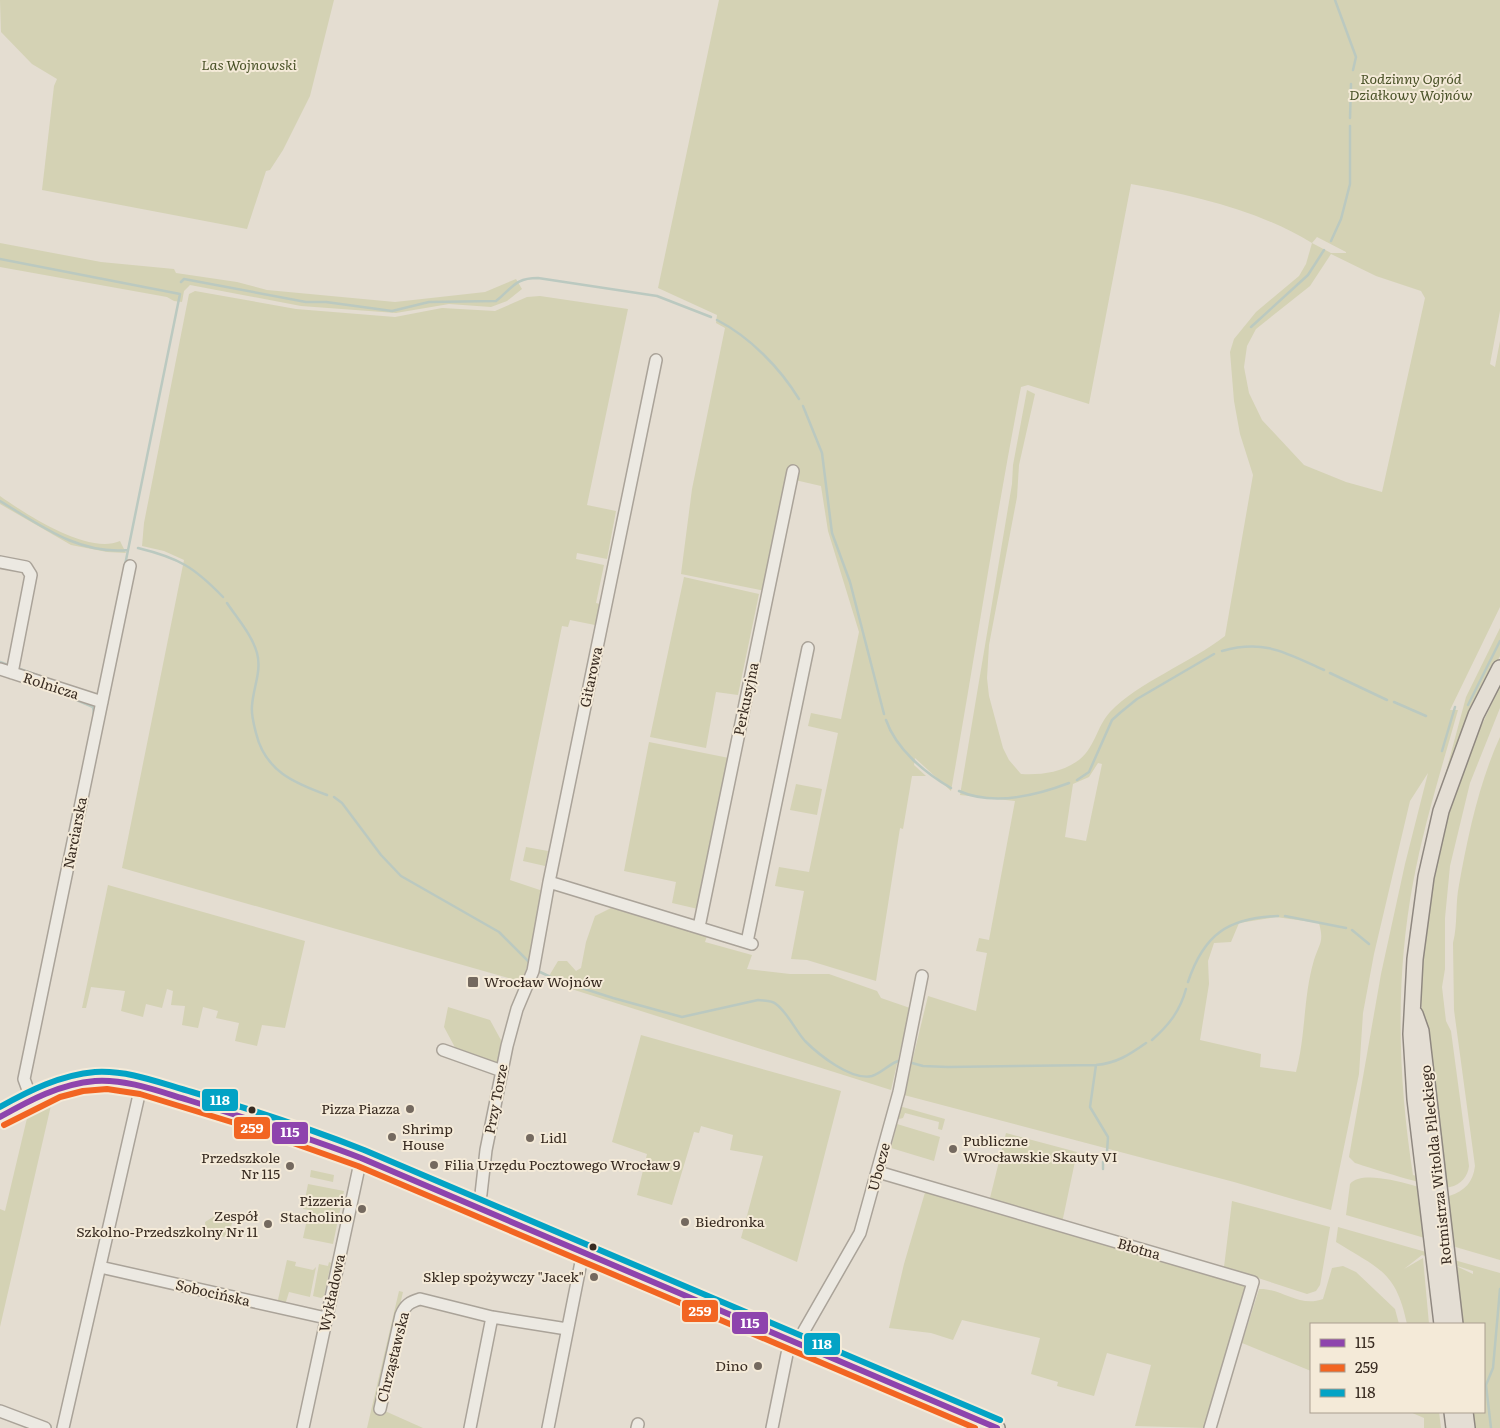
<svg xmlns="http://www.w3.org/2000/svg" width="1500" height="1428" font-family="Literata,serif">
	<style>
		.green { fill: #d4d2b4; fill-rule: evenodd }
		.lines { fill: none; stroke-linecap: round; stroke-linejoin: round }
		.stream { stroke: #bbc9c0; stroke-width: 2.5 }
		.minor-casing { stroke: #aaa399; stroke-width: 14 }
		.major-casing { stroke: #8f8880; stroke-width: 18 }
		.minor { stroke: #ece9e2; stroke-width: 11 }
		.major { stroke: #e4ded4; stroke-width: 15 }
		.bus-1-casing { stroke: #f4ead8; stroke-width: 10 }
		.bus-2-casing { stroke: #f4ead8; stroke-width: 10 }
		.bus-3-casing { stroke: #f4ead8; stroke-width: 10 }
		.bus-1 { stroke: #8e44ad; stroke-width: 6 }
		.bus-2 { stroke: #f26522; stroke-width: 6 }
		.bus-3 { stroke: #03a3c5; stroke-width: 6 }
		.poi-dot { fill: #74695f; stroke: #f4ead8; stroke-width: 2 }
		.bus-dot { fill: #382b21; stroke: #f4ead8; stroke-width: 2 }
		.labels { text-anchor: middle; stroke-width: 4; stroke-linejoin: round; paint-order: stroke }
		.park-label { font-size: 14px; font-style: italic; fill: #4b5329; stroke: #f4ead8 }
		.street-label { font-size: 14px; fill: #382b21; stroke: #f4ead8 }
		.poi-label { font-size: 14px; fill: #382b21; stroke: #f4ead8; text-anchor: start }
		.line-badge { stroke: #f4ead8; stroke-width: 2 }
		.badge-label { font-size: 14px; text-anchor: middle; font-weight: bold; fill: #fff }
	</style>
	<rect width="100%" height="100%" fill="#e4ddd1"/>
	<path class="green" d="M0,0H334L310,96L283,150L270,170L266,171L247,229L42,190L54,86L57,79L32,64L1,32Z
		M719,0H1500V311L1490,364L1495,367L1500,341V607L1450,710H1458C1442,767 1424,824 1413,883C1395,980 1398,1078 1413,1175L1444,1184L1426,1032C1408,956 1432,849 1459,776C1471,745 1487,715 1500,686V708L1470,783L1450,866L1445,918V969L1442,987L1446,1021L1451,1031L1469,1166C1468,1176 1461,1185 1450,1187C1438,1190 1371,1168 1355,1163L1349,1157L1381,974L1405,864L1428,773L1410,801L1374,954L1363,1013L1359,1074L1331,1210L1234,1182L904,1095L928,996L976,1011L987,953L976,951L979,938L989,940L1015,801L960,795L1012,484L1013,465L1027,390L1035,394L1019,465L1017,497L989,645L987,678L989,696L1003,748L1009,760L1021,774C1040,775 1059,773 1076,762C1095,750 1096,727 1110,712C1137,683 1192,662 1225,636L1253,475L1240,434L1234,401L1230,352L1234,339L1256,312L1299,276L1306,264L1312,243C1258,210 1192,195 1131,184L1089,404L1028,385L1021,387C995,521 975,656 951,791L915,758L914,765L926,776H912L903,829L900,828L876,981L807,960L791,959L804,891L775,886L779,867L809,872L838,733L808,726L811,713L841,719L859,632L828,531L821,486L795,480L765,591L681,574L692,489L725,328L716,323L717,315L658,288ZM1317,237L1346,252V253H1331L1312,243ZM1331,254L1376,276L1421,291L1425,298L1382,492L1346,482L1304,465L1262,420L1249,393L1244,367L1247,346L1256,329L1310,286ZM1098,763L1102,764L1086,841L1065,837L1073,784L1089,777ZM1276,917L1319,923C1324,942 1320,942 1314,960C1303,997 1306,1035 1296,1072L1260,1067L1261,1054L1200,1040L1209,984L1208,961L1214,943L1231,942L1239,923Z
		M0,243L101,262L174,269L176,273L237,282L267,290L395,302L485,292L516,279L522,289L507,301L491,307L449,304L396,313L301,306L190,285L184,291L182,302L174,301L167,297L0,267Z
		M195,291L296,309L395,317L442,308L495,311L527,297L540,296L628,309L587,505L616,511L607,559L577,553L576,559L604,565L596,603L600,604L595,625L570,620L568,627L562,626L510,880L543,891L530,957L522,982L122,868L184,560L164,551L142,546L144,523L189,294Z
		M0,496C27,515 88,555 120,541L126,553L107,552L71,545L0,504Z
		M684,577L759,594L738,695L716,692L706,748L650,737Z
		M1500,628V656L1469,722L1439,798L1466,697Z
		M1500,737V1260L1346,1215L1350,1184C1365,1166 1428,1191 1449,1196C1465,1191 1473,1182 1475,1166L1454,1010L1453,943C1458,924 1455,904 1459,885C1468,835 1479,783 1500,737Z
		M649,742L729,758L698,909L672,903L676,882L624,871Z
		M796,784L822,789L817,815L790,810Z
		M526,847L548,851L545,866L523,861Z
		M108,885L305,941L285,1028L262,1025L257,1046L235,1041L239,1023L216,1018L218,1011L203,1007L198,1028L182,1025L185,1006L171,1005L173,991L167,989L162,1008L146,1004L143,1017L121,1011L125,991L91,987L86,1008H82Z
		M611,908L707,936L705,942L752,955L747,969L790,974H829L877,991L881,998L910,1008L891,1090L546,981L558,961H567L576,971L581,968L586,942L595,916Z
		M448,1007L490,1020L502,1042L496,1066L458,1053L444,1027Z
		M641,1035L841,1091L797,1262L741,1238L763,1156L730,1150L733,1135L701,1126L699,1133L694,1132L672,1205L637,1195L647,1154L612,1142Z
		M52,1101L0,1327V1209L5,1211L28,1114Z
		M899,1106L945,1119L942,1130L938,1129L939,1122L905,1113L903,1118L899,1119Z
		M897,1124L940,1137L934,1161L891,1148Z
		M1006,1133L1077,1152L1062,1223L989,1202Z
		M311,1170L334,1175L333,1182L310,1177Z
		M308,1184L344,1191L333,1244L303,1238L309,1210L303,1209Z
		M926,1189L1245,1284L1248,1290L1206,1428L1135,1426L1151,1365L1107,1353L1094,1396L1057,1386L1058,1382L1031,1374L1040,1338L962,1320L953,1340L931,1333L889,1328L904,1264Z
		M1232,1201L1330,1227L1320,1285L1316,1291L1307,1294L1224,1267Z
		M218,1214L232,1223L228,1238L206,1232L205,1222Z
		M1338,1227L1500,1273V1428H1472L1471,1412H1484V1324H1461L1454,1265L1473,1274V1271L1422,1255L1404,1269L1423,1258L1429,1324H1407C1396,1271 1379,1269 1336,1242Z
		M287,1260L296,1262L295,1266L313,1270L316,1267L310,1297L289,1292L285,1305L277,1304Z
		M329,1262L331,1263L324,1296L321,1298L313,1296L319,1264L328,1266Z
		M1343,1266L1356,1272L1395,1309L1399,1324H1311V1371L1242,1343L1259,1289C1282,1288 1299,1308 1323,1299L1332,1268Z
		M399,1291L403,1292L376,1407L423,1428H367Z
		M1410,1412H1439L1441,1428H1424V1418Z"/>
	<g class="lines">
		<path class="stream" d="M1335,0L1356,57L1353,70
			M1350,118L1351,84
			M1331,241L1341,219L1350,184V126
			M0,259L180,294L125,565
			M181,282L184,279L306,302H326L392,311L429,302L496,301C513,288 514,278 538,278L657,296L711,317
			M717,320C750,337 780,368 799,399
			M1251,327L1308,275L1324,250
			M803,406L822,453L832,533L850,582L884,714
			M0,501C40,525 79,555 128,550
			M138,548C179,558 194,567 223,597
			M227,603C237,618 252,635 257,653C262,671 253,688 252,706C251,715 254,725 256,733C265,771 294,783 327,795
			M1222,651C1265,639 1286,653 1324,670
			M0,662L8,665
			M17,668L51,680
			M1330,673L1387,700
			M72,698L93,707L94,714
			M1394,702L1426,716
			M1468,705L1500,641
			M886,720C896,749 925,773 951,788
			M1442,751L1455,707
			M1077,780L1089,772L1112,720L1121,712L1137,699L1214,654
			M959,791C993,806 1035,796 1069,783
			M334,797L342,803L381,855L401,876L499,932L529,962
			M1285,916L1346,928
			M1352,930L1369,944
			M540,972L557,980L613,998L682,1017L758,1000C765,1001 771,1000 776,1004C788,1013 795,1030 805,1041C818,1054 851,1081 872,1076C882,1073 889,1064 898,1061
			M1188,982C1204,934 1228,918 1278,916
			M1152,1040C1169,1025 1180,1011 1186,989
			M912,1063L923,1066L948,1067L1096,1065C1117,1063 1129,1055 1146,1043
			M1096,1065L1090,1107L1108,1137L1107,1152
			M1103,1169V1162
			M1491,1428L1486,1385L1493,1368L1500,1289"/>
		<g class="minor-casing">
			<path id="minor" d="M0,562L26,567L31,575L12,673
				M0,669L102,702
				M549,882L752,944
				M699,927L793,471
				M747,942L808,648
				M443,1050L502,1071
				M31,1098L24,1079L130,566
				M878,1172L1253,1282L1210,1428
				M477,1207L481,1194L486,1150L507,1046L517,1009L533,971L549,882L656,360
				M100,1267L326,1318
				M797,1343L860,1233L899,1092L922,976
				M380,1409L401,1315C405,1305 410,1302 420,1299L492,1317L567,1329
				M0,1411L45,1428
				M63,1428L141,1086
				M303,1428L361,1158
				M470,1428L492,1317
				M548,1428L583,1252
				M637,1428L638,1424
				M772,1428L787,1354L792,1341"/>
		</g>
		<g class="major-casing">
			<path id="major" d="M1415,1014L1421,1031L1455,1324
				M0,1117C31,1099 58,1084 95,1081C126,1078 158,1091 188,1100C247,1117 304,1135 361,1158L997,1428
				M1442,1324L1415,1099L1411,1034L1415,959L1426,877L1441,811L1476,715L1500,668
				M1452,1412L1454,1428
				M1465,1412L1467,1428"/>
		</g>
		<use href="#minor" class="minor"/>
		<use href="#major" class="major"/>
		<g class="bus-1-casing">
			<path id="bus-1" d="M0,1117C30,1100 60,1084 95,1081C127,1079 158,1091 188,1100C246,1118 304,1136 361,1158L997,1428"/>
		</g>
		<g class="bus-2-casing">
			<path id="bus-2" d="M4,1125L60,1097L83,1091L107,1089L140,1094L251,1128L358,1166L975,1428"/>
		</g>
		<g class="bus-3-casing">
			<path id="bus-3" d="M0,1107C30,1090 61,1075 95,1072C129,1070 160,1083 192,1092C250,1109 308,1128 364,1150L1000,1420"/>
		</g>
		<use href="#bus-1" class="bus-1"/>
		<use href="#bus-2" class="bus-2"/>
		<use href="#bus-3" class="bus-3"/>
	</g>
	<g class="poi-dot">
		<rect x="467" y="976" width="12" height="12" rx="2.5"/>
		<circle cx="410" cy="1109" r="5"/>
		<circle cx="392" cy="1137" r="5"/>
		<circle cx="530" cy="1138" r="5"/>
		<circle cx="953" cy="1149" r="5"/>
		<circle cx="434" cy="1165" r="5"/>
		<circle cx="290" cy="1166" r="5"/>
		<circle cx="362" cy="1209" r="5"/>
		<circle cx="685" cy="1222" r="5"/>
		<circle cx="268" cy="1224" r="5"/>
		<circle cx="594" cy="1277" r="5"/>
		<circle cx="758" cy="1366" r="5"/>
	</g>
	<g class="bus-dot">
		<circle cx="252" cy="1110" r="4.5"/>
		<circle cx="593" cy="1247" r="4.5"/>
	</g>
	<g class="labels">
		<g class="park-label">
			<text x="249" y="70">Las Wojnowski</text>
			<text x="1411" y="84">Rodzinny Ogród<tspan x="1411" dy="16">Działkowy Wojnów</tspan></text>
		</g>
		<g class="street-label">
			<text transform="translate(591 677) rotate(-78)" y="5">Gitarowa</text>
			<text transform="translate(51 686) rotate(18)" y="5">Rolnicza</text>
			<text transform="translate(746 699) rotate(-78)" y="5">Perkusyjna</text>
			<text transform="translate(75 833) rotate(-79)" y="5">Narciarska</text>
			<text transform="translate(496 1099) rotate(-79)" y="5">Przy Torze</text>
			<text transform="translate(1436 1165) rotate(-96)" y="5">Rotmistrza Witolda Pileckiego</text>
			<text transform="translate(879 1167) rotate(-75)" y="5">Ubocze</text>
			<text transform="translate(1139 1249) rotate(16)" y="5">Błotna</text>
			<text transform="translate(213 1293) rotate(13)" y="5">Sobocińska</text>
			<text transform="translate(332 1293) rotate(-78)" y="5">Wykładowa</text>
			<text transform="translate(393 1357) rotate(-76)" y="5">Chrząstawska</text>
		</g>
		<g class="poi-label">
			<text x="484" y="987">Wrocław Wojnów</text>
			<text x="400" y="1114" text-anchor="end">Pizza Piazza</text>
			<text x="402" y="1134">Shrimp<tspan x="402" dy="16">House</tspan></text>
			<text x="540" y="1143">Lidl</text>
			<text x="963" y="1146">Publiczne<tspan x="963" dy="16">Wrocławskie Skauty VI</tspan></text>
			<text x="280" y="1163" text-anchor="end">Przedszkole<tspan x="280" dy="16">Nr 115</tspan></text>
			<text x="444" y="1170">Filia Urzędu Pocztowego Wrocław 9</text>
			<text x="352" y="1206" text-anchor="end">Pizzeria<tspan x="352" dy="16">Stacholino</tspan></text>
			<text x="258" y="1221" text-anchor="end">Zespół<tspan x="258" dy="16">Szkolno-Przedszkolny Nr 11</tspan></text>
			<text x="695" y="1227">Biedronka</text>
			<text x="584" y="1282" text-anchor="end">Sklep spożywczy "Jacek"</text>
			<text x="748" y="1371" text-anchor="end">Dino</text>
		</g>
	</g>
	<g class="line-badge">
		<rect x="201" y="1088" width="38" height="24" rx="5" fill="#03a3c5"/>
		<rect x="233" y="1116" width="38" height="24" rx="5" fill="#f26522"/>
		<rect x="271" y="1121" width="38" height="24" rx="5" fill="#8e44ad"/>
		<rect x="681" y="1299" width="38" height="24" rx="5" fill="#f26522"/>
		<rect x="731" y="1311" width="38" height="24" rx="5" fill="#8e44ad"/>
		<rect x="803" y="1332" width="38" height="24" rx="5" fill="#03a3c5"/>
	</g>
	<g class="badge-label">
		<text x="220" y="1105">118</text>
		<text x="252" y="1133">259</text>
		<text x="290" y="1137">115</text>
		<text x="700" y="1316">259</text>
		<text x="750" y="1328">115</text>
		<text x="822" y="1349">118</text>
	</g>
	<rect x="1310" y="1323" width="175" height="90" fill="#f4ead8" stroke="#a99e8f"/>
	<rect x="1320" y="1339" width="25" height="8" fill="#8e44ad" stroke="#a99e8f"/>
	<text x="1355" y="1348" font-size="15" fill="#382b21">115</text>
	<rect x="1320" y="1364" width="25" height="8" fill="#f26522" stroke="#a99e8f"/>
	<text x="1355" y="1373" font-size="15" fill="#382b21">259</text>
	<rect x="1320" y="1389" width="25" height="8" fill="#03a3c5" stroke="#a99e8f"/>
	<text x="1355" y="1398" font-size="15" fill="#382b21">118</text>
</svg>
